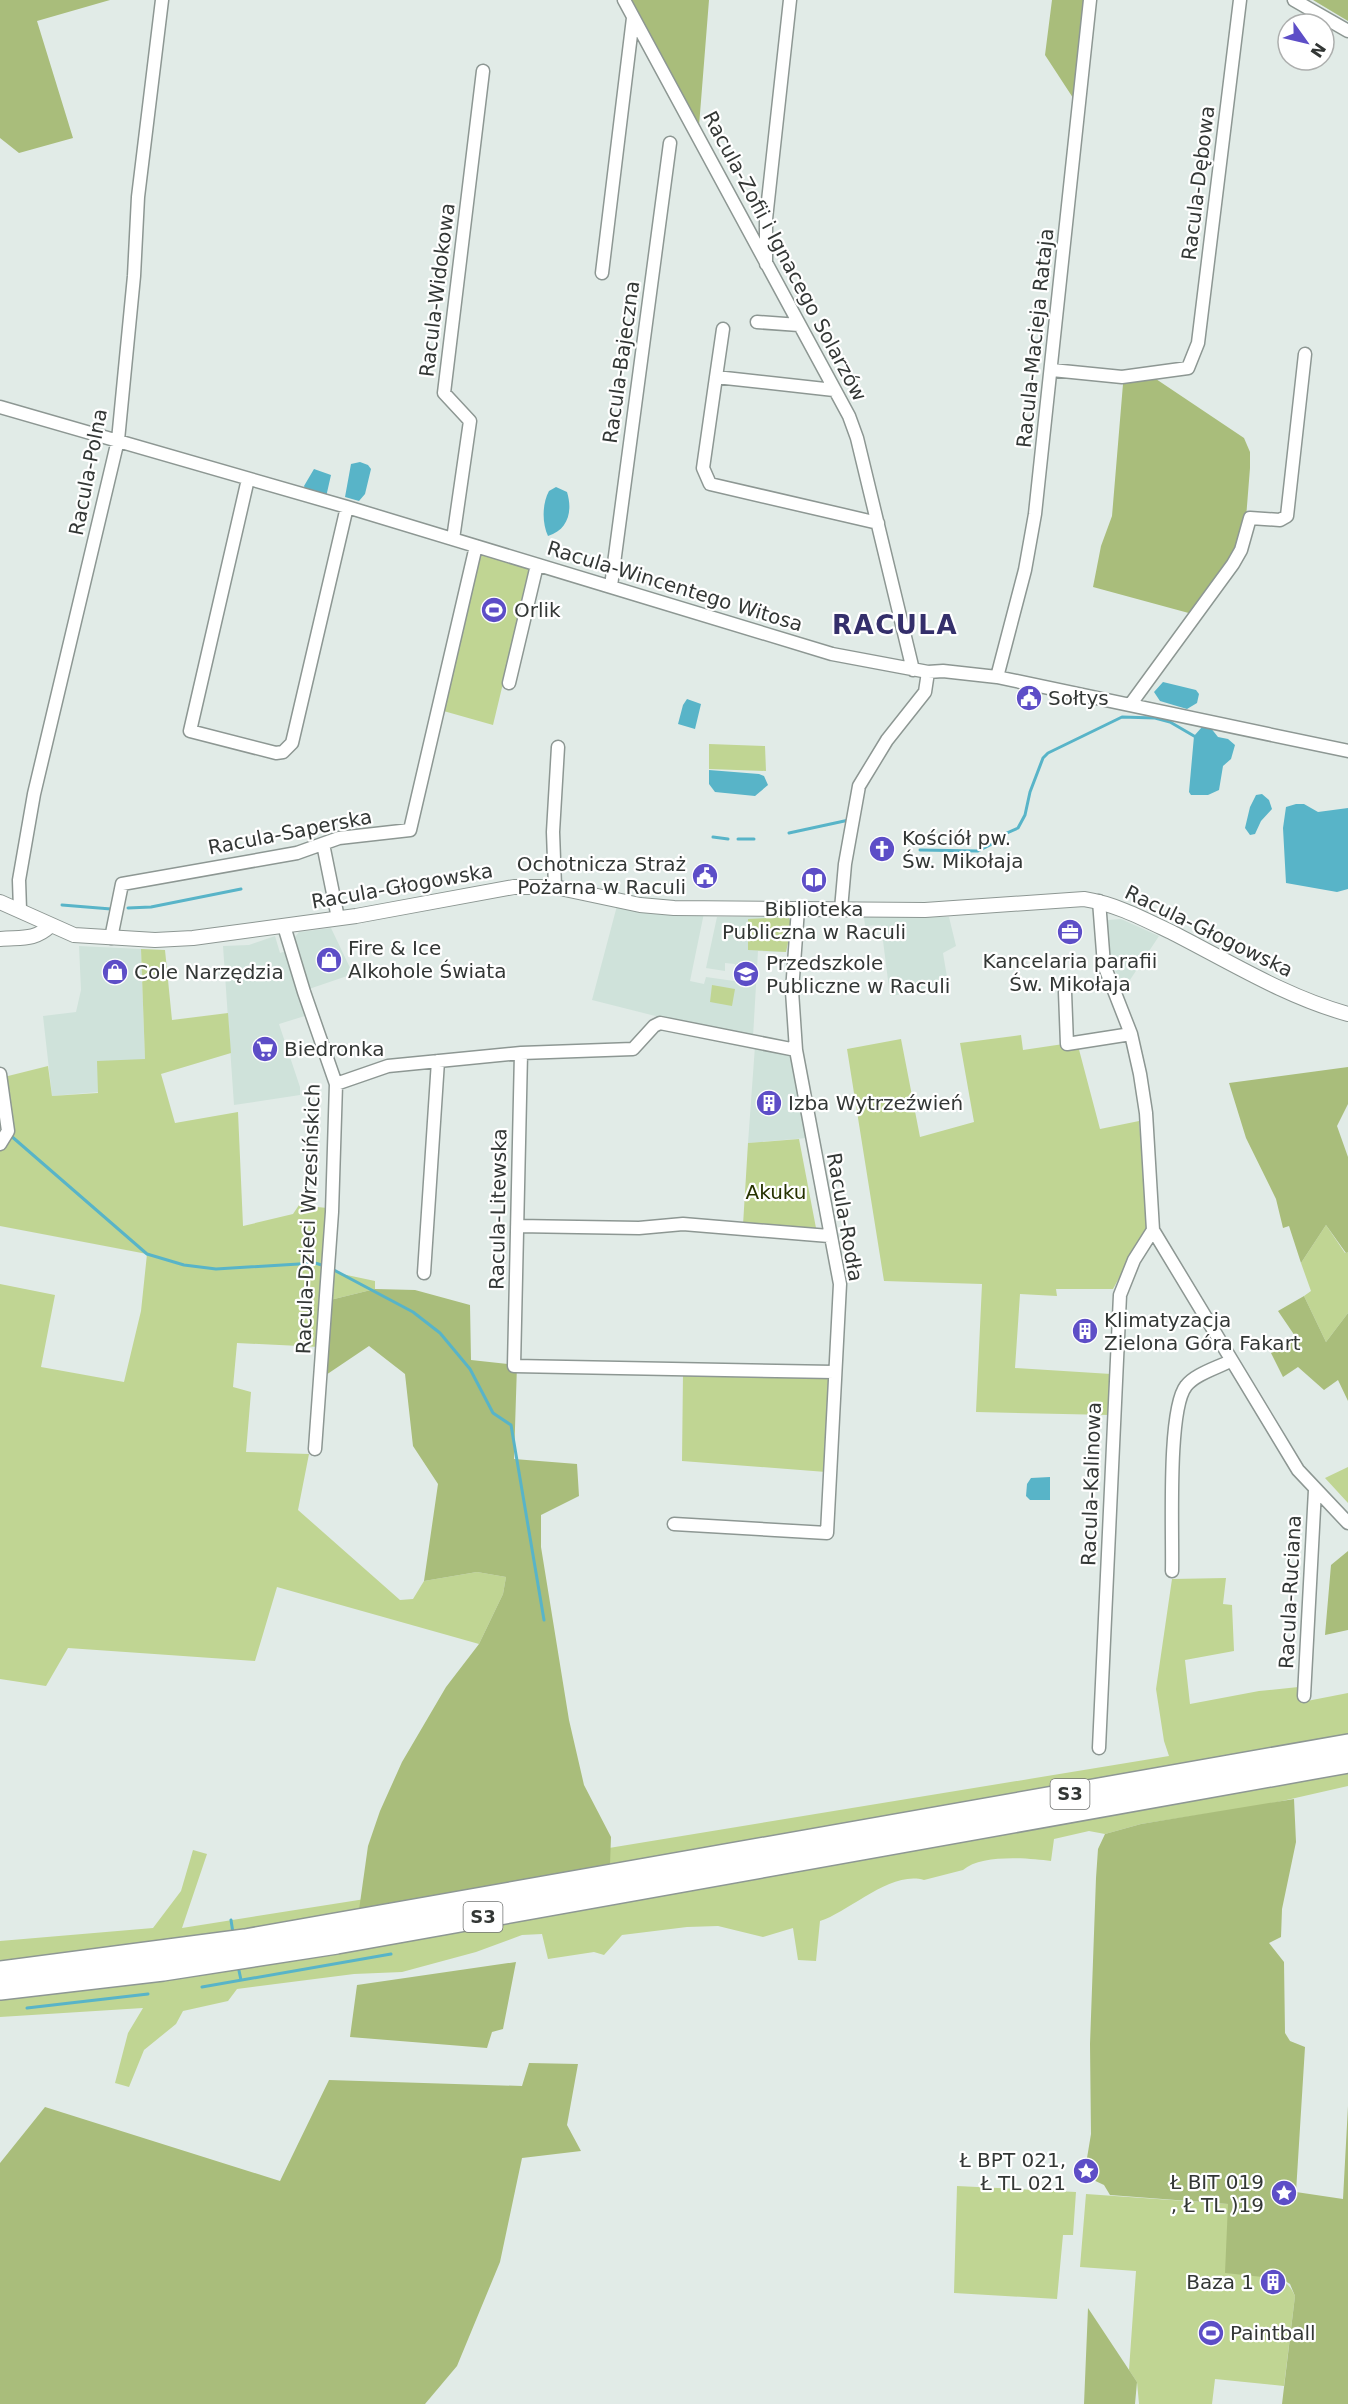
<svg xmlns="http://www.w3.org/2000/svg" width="1348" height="2404" font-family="'DejaVu Sans',sans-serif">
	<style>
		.built { fill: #cfe2da }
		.green { fill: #c0d593 }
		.forest { fill: #a9bd7b }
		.water { fill: #58b4c8 }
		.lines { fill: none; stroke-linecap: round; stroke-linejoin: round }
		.stream { stroke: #58b4c8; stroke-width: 3 }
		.minor-casing { stroke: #8d9793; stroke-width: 15 }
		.tertiary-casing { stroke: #8d9793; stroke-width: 16 }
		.motorway-casing { stroke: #8d9793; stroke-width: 24 }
		.minor { stroke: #fff; stroke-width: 12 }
		.tertiary { stroke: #fff; stroke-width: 14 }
		.motorway { stroke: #fff; stroke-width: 21 }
		.labels { text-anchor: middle; stroke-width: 4.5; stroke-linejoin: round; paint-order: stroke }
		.shield { fill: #fff; stroke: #707372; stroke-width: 1.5 }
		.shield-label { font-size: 18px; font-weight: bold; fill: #333735 }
		.street-label { font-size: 20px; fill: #333735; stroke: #fff }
		.poi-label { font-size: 20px; fill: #333735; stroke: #fff; text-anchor: start }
		.park-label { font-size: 20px; fill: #263200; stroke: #fff }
		.district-label { font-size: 26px; font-weight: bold; letter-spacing: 1.5px; fill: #342f6b; stroke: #fff }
	</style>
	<rect width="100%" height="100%" fill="#e1ebe7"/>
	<path class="built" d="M618,902L704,913L690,981L704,984L706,977L734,981L735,964L725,963V971L706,968L717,917H788L791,919L786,952L758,951L753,1037L695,1026L592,1000Z
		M864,917H949L956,946L943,953L947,977L938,989L890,996L881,925L865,926Z
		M1121,919L1159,936L1124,989L1111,962L1105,928L1108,920Z
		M331,928L353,974L309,989L298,957L295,937L299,932Z
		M275,936L280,953L289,950L308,1015L279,1024L300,1087V1095L234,1105L223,946L249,945Z
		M79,946L141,949L145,1059L99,1092L52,1096L43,1016L76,1012L81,990Z
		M755,1046L792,1055L807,1138L748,1143Z"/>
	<path class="green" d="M480,553L531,567L493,725L440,710L474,566Z
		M709,744L765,746L766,771L709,769Z
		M788,917L792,924L786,952L748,950V919Z
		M141,949L165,950L172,1020L228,1013L231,1053L161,1074L175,1123L238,1112L243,1226L293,1214L299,1205L327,1208V1267L342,1274L375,1281V1289L326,1301L320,1347L237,1343L233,1387L251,1392L246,1452L309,1454L298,1510L400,1600L413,1599L424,1581L477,1572L506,1577L503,1594L479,1644L277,1587L255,1661L68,1648L46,1686L0,1679V1284L55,1295L41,1367L124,1382L141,1311L147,1254L0,1226V1142L6,1132L0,1126V1078L48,1066L52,1096L98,1093L97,1061L145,1059Z
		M712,985L735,989L732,1006L710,1002Z
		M1021,1035L1023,1050L1077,1042L1100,1129L1139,1121L1147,1228L1113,1289H1056L1057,1296L1020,1294L1015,1368L1111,1374L1110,1415L976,1412L982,1284L884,1281L847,1049L901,1039L920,1137L974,1122L960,1043Z
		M799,1139L816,1228L743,1225L748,1143Z
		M1326,1225L1345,1253L1348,1252V1313L1326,1342L1304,1296L1311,1291L1301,1263Z
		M683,1373L830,1376L826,1472L682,1461Z
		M1348,1467V1503L1325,1478Z
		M1226,1578L1223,1604L1232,1605L1234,1651L1185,1660L1190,1704L1259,1691L1308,1686L1307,1701L1348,1693V1786L1264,1805L1141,1824L1105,1834L1089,1831L1054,1839L1051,1861C1028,1858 981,1854 963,1870L924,1880C891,1870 849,1912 820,1921L816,1961L798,1960L793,1928L763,1937L718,1926L687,1927L622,1935L604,1955L594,1952L548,1959L542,1934L522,1935L476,1952L402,1972L354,1974L237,1989L228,2001L183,2011L176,2024L144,2050L129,2087L115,2083L128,2033L143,2008L0,2017V1941L153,1928L181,1891L193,1850L207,1854L182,1928L365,1899L609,1848L1169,1756L1164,1741L1156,1689L1172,1579Z
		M957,2186L1076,2192L1073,2235H1063L1057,2299L954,2293Z
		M1086,2194L1228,2204L1265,2276C1282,2279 1288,2281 1295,2296L1284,2386L1215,2379L1212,2404H1139L1137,2382L1129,2370L1136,2271L1080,2267Z"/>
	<path class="forest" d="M0,0H110L37,21L73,138L19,153L0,138Z
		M631,0H709L699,126Z
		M1052,0H1087L1077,104L1045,55Z
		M1313,0H1348V21Z
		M1124,372L1153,377L1244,438L1250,452V468L1245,531L1196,615L1093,587L1101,546L1112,516Z
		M1348,1067V1104L1337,1126L1348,1157V1252L1346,1253L1326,1225L1301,1263L1289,1226L1283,1228L1276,1199L1246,1138L1229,1083Z
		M375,1289L415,1290L470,1305L471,1360L517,1365L514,1459L577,1464L579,1496L541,1515V1547L569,1720L584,1785L611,1837L610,1865L359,1910L368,1846L380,1811L402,1762L446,1687L479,1644L503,1594L506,1577L477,1572L424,1581L438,1484L413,1446L405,1374L369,1346L320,1379L326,1301Z
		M1304,1296L1326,1342L1348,1313V1401L1338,1380L1324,1390L1298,1367L1283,1377L1271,1353L1295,1336L1278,1311Z
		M1348,1551V1630L1325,1635L1331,1565Z
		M1294,1799L1296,1842L1282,1909L1281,1937L1269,1943L1284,1962L1285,2033L1290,2041L1305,2047L1296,2192L1343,2199L1348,2106V2404H1282L1295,2296L1290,2284L1282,2279L1225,2273L1228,2204L1110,2195L1104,2185L1089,2178L1086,2164L1091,2134L1090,2044L1096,1878L1098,1849L1105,1834L1141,1824Z
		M516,1962L503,2029L492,2032L487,2048L350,2037L357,1985Z
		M529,2063L578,2064L567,2125L581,2151L522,2158L500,2262L457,2366L425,2404H0V2163L45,2107L280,2181L329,2080L522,2086Z
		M1088,2308L1137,2382L1135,2404H1084Z"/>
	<path class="water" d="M360,462L368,465L371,469L365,494L359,501L345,497L351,464Z
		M314,469L331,475L326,497L306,491L304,486Z
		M556,487L567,492C573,511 568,530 548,536C542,523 542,504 549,491Z
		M1163,682L1196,690L1199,694L1197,703L1187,709L1160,701L1154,692Z
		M687,699L701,704L695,729L678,724L683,705Z
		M1202,727H1210L1218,737L1228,739L1235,745L1231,759L1223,766L1219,790L1208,795H1191L1189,792L1194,736Z
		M709,770L759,774L764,776L768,785L755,796L715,792L709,784Z
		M1262,794L1269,800L1272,809L1261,821L1255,834L1250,835L1245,828L1250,807L1256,795Z
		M1296,804H1304L1318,812L1348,808V889L1337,892L1286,883L1283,828L1286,807Z
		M1050,1477V1500H1030L1026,1496L1027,1484L1031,1478Z"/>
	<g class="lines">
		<path class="stream" d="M789,833L849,820
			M713,837L728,839
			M738,839H754
			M920,850L978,851L992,844L1000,836L1018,828L1025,815L1030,792L1043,758L1048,753L1122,717L1155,718L1170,722L1194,736
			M62,905L111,909
			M128,908L151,907L241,889
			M10,1135L147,1254L184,1265L216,1269L315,1263L325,1266
			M332,1269L413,1312L440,1333L470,1369L493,1413L511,1425L544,1620
			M231,1920L233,1933
			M238,1966L241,1980
			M202,1987L391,1954
			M27,2008L148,1994"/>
		<g class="minor-casing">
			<path id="minor" d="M624,0L849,416L857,438L913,670
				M1294,0L1348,31
				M766,264V219L790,0
				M602,273L633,18
				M757,322L799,325
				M1052,370L1122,377L1188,368L1198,343L1240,0
				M716,377L723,329
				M834,390L716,377L703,468L710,484L878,523
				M0,407L347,507L832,654L928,672L943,671L997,677L1348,751
				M248,479L190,731L276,753L283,752L292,743L347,507
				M453,539L470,421L444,393L483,71
				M611,586L670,143
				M997,677L1025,570L1035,514L1090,0
				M509,683L537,565
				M1130,705L1233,564L1241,550L1250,518L1280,520L1287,516L1305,354
				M323,844L338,918
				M555,887L553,832L558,747
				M1099,901L1104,965L1131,1034L1140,1074L1146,1113L1153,1230L1298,1470L1348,1523
				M841,909L845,864L859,786L887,740L925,692L928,672
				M20,910L19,880L34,794L118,440L134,276L138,197L162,0
				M284,926L304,992L336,1084L332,1212L315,1449
				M111,938L122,884L297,853L339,838L410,830L476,546
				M1065,992L1067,1044L1131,1034
				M521,1053L514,1366L834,1372
				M0,1074L8,1131L0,1144
				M336,1084L388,1066L521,1053L633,1049L654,1026L660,1023L796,1050
				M517,1226L639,1228L683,1224L829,1236
				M424,1273L438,1061
				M674,1524L827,1533L840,1284L796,1050L792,991L798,909
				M1172,1571C1173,1535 1167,1410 1186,1386C1195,1374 1217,1368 1230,1361
				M1304,1696L1315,1490
				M1099,1748L1120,1295L1134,1260L1153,1230"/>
		</g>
		<g class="tertiary-casing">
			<path id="tertiary" d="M0,902L74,935L155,940L193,938L356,916L514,887H555L640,905L674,908L925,910L1084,899C1116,904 1144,919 1173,933C1230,962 1286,997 1348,1014
				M0,939C21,937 34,941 50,926"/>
		</g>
		<g class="motorway-casing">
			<path id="motorway" d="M0,1972L245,1940L1348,1745
				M0,1989L163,1970L337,1943L1348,1762"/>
		</g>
		<use href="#minor" class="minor"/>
		<use href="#tertiary" class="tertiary"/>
		<use href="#motorway" class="motorway"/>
	</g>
	<defs>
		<g id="stadium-disc" transform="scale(1.35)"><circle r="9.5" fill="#5d4ec7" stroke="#fff"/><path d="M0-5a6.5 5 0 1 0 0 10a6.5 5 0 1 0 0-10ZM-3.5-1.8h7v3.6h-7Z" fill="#fff"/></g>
		<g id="civic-disc" transform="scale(1.35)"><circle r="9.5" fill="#5d4ec7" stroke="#fff"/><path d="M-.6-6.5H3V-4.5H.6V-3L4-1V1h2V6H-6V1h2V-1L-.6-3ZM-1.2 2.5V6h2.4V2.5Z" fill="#fff"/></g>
		<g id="church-disc" transform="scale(1.35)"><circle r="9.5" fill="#5d4ec7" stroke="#fff"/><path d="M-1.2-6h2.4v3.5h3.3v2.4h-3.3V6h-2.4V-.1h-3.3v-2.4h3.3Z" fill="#fff"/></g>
		<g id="library-disc" transform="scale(1.35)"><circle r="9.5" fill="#5d4ec7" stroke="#fff"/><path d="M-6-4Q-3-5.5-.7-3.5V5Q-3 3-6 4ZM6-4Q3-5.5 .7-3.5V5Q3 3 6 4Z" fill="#fff"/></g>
		<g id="office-disc" transform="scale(1.35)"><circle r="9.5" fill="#5d4ec7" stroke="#fff"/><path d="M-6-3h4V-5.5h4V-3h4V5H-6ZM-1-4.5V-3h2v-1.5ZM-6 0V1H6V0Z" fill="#fff"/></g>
		<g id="shop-disc" transform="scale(1.35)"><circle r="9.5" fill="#5d4ec7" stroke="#fff"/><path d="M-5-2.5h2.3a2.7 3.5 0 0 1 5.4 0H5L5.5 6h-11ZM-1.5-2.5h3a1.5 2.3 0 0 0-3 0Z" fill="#fff"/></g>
		<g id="school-disc" transform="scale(1.35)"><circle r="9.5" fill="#5d4ec7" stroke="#fff"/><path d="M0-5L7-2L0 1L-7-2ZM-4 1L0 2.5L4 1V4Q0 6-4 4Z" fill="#fff"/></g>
		<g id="supermarket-disc" transform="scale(1.35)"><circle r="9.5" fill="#5d4ec7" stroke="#fff"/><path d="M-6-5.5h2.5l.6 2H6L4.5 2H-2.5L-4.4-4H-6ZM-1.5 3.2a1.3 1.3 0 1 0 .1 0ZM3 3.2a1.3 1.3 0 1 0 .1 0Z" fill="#fff"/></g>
		<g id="building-disc" transform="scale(1.35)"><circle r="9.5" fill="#5d4ec7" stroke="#fff"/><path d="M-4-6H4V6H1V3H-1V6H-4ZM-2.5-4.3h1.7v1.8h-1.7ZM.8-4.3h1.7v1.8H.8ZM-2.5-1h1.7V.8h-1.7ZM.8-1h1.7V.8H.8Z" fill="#fff"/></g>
		<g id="sight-disc" transform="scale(1.35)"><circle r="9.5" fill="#5d4ec7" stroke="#fff"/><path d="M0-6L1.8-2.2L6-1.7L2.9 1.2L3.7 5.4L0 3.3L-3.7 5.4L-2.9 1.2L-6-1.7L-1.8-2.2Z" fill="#fff"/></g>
	</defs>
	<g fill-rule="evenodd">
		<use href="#stadium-disc" x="494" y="610"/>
		<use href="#civic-disc" x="1029" y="698"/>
		<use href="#church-disc" x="882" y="849"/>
		<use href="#civic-disc" x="705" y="876"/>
		<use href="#library-disc" x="814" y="880"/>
		<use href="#office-disc" x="1070" y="932"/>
		<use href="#shop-disc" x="329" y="960"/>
		<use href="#shop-disc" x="115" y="972"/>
		<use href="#school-disc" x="746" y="974"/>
		<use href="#supermarket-disc" x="265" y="1049"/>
		<use href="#building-disc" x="769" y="1103"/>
		<use href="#building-disc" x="1085" y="1331"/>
		<use href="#sight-disc" x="1086" y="2171"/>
		<use href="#sight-disc" x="1284" y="2193"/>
		<use href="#building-disc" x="1273" y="2282"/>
		<use href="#stadium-disc" x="1211" y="2333"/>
	</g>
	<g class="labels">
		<g class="shield">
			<rect x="1050.5" y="1779" width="39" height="30" rx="4.5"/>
			<rect x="463.5" y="1902" width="39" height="30" rx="4.5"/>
		</g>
		<g class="shield-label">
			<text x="1070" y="1800">S3</text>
			<text x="483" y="1923">S3</text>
		</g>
		<g class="street-label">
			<text transform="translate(1198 183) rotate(-83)" y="7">Racula-Dębowa</text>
			<text transform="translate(785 256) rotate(62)" y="7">Racula-Zofii i Ignacego Solarzów</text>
			<text transform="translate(437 290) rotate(-83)" y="7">Racula-Widokowa</text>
			<text transform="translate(1035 338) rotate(-84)" y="7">Racula-Macieja Rataja</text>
			<text transform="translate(621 362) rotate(-82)" y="7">Racula-Bajeczna</text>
			<text transform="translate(88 472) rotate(-79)" y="7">Racula-Polna</text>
			<text transform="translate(675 586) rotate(17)" y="7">Racula-Wincentego Witosa</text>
			<text transform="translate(290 832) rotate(-11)" y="7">Racula-Saperska</text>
			<text transform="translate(402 886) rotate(-10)" y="7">Racula-Głogowska</text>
			<text transform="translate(1209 931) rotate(26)" y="7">Racula-Głogowska</text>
			<text transform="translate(498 1209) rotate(-89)" y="7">Racula-Litewska</text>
			<text transform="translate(845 1217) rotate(80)" y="7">Racula-Rodła</text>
			<text transform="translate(308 1219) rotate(-88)" y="7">Racula-Dzieci Wrzesińskich</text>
			<text transform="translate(1091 1484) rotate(-88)" y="7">Racula-Kalinowa</text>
			<text transform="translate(1290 1592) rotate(-87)" y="7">Racula-Ruciana</text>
		</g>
		<g class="poi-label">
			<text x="514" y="617">Orlik</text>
			<text x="1048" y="705">Sołtys</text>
			<text x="902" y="845">Kościół pw.<tspan x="902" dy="23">Św. Mikołaja</tspan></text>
			<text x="686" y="871" text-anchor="end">Ochotnicza Straż<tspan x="686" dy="23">Pożarna w Raculi</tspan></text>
			<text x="814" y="916" text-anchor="middle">Biblioteka<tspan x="814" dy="23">Publiczna w Raculi</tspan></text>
			<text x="348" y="955">Fire &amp; Ice<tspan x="348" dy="23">Alkohole Świata</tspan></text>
			<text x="1070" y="968" text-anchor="middle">Kancelaria parafii<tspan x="1070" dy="23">Św. Mikołaja</tspan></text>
			<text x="766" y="970">Przedszkole<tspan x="766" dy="23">Publiczne w Raculi</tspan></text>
			<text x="134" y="979">Cole Narzędzia</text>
			<text x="284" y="1056">Biedronka</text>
			<text x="788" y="1110">Izba Wytrzeźwień</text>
			<text x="1104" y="1327">Klimatyzacja<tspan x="1104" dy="23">Zielona Góra Fakart</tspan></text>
			<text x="1066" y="2167" text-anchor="end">Ł BPT 021,<tspan x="1066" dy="23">Ł TL 021</tspan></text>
			<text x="1264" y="2189" text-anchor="end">Ł BIT 019<tspan x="1264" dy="23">, Ł TL )19</tspan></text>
			<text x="1254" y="2289" text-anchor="end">Baza 1</text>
			<text x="1230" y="2340">Paintball</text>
		</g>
		<g class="park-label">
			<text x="776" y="1199">Akuku</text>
		</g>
		<g class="district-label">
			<text x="895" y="634">RACULA</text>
		</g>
	</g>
	<g transform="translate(1306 42) rotate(124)"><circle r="28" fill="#ffffff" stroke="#adafae" stroke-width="1.5"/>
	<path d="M0-4.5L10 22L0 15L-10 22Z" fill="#5d4ec7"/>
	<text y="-9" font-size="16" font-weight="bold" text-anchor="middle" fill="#333735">N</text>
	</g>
</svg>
